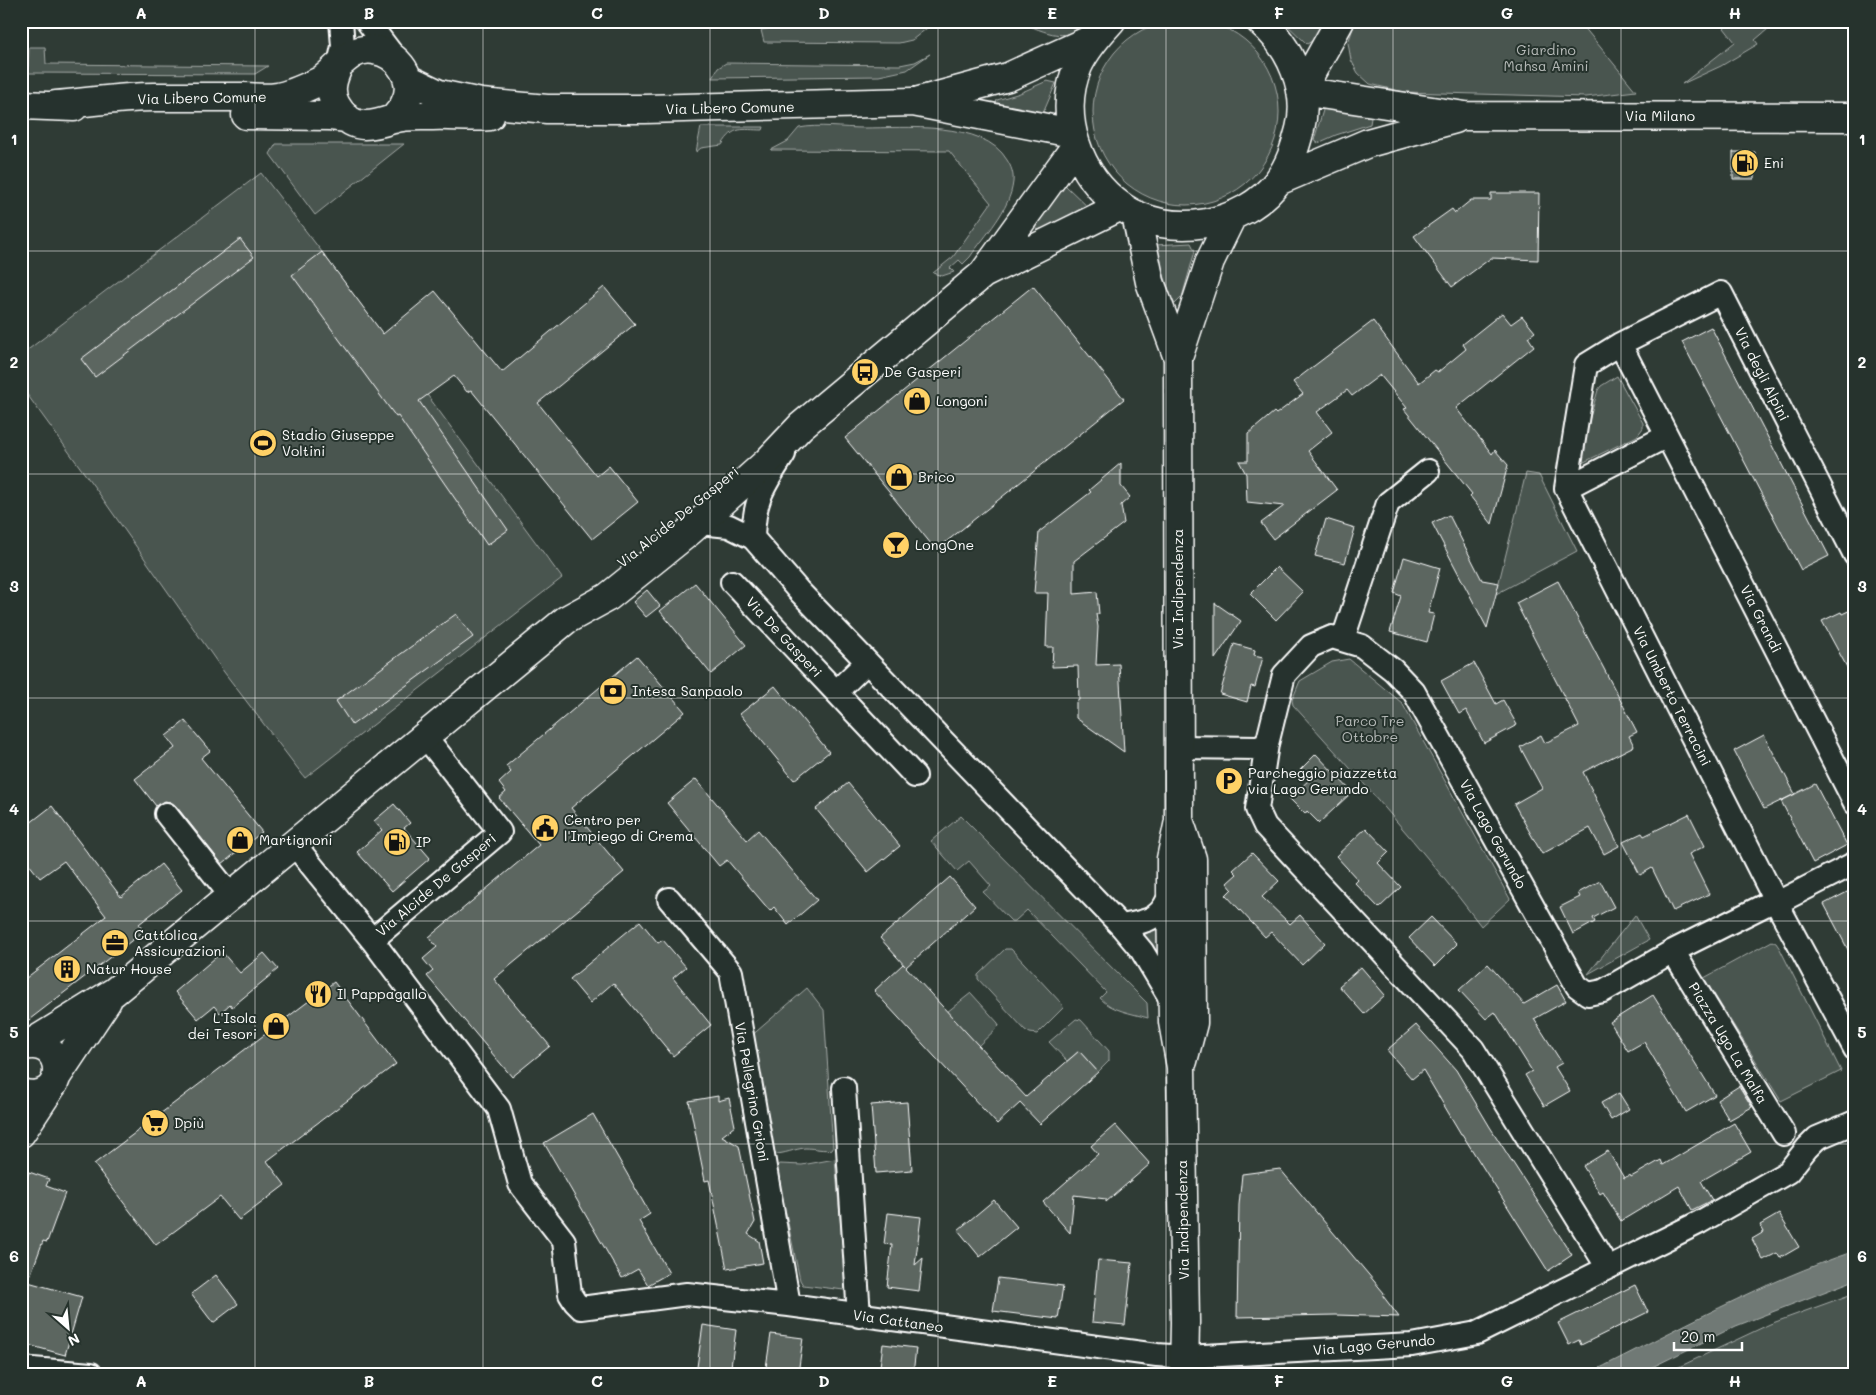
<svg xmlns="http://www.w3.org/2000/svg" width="1876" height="1395" font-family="Mali,sans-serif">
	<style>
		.green { fill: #4a544f; stroke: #a4aaa7 }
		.water { fill: #707975; stroke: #a9afac }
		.building { fill: #5b6661; stroke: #fff }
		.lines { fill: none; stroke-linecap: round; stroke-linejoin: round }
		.street-casing { stroke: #fff; stroke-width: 26 }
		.secondary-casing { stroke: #fff; stroke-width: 31 }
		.street { stroke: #26332d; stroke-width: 22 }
		.secondary { stroke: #26332d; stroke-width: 28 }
		.grid { fill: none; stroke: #fff; stroke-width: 1; stroke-opacity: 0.55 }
		.labels { text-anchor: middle; stroke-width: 4; stroke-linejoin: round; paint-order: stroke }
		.park-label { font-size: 14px; fill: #b7bbb9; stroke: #26332d }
		.street-label { font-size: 14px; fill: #fff; stroke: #26332d }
		.poi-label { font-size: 14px; fill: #fff; stroke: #26332d; text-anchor: start }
		.neatline { fill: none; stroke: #fff; stroke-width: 2 }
		.grid-label { font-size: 16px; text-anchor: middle; font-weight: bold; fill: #fff }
	</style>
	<rect width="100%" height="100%" fill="#2f3b35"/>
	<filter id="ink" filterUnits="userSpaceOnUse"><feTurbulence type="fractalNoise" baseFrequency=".02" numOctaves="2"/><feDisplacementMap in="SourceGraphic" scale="10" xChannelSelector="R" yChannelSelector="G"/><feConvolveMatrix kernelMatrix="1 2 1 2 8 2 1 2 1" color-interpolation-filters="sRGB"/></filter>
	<g filter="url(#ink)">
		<path class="green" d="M1093 112a93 93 0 1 1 186 0a93 93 0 1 1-186 0Z
			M812,21H936L912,40L899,43L764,42L761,30Z
			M1018,21H1081C1071,48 1036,28 1018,21Z
			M1283,21H1324L1315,39L1307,44Z
			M1357,21H1579L1636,91L1586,97L1404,92L1370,84L1358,73L1351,60L1348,43L1354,25Z
			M1733,21H1769L1768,29L1755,40L1758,44L1721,66L1682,84L1735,42L1724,28Z
			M29,47H45L46,64L268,66L255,74L28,73Z
			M930,54L907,70L879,76L712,78L718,68L726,63L900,65L915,62Z
			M1047,81L1056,83L1041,118L995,107L997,100L1020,93Z
			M1330,104L1371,118L1370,124L1336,135L1318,143L1314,140L1324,107Z
			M701,127H764L763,130C742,130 734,125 722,145L701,148L696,152Z
			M799,128C819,124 843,128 864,128C903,128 984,120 1007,160C1011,166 1014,174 1013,182C1010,210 985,235 970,257L963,264L959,260L950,268L954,272L942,276L933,273L953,257L991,203L949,151L771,150L788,141Z
			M276,144H404L315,215L270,154Z
			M261,173L322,252L562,578L305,778L224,672L98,492L21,386V355Z
			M1058,181L1066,186L1092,211L1081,218L1037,230L1032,224Z
			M1191,243L1195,251L1182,297L1175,304L1171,298L1155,245Z
			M1617,376L1643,423V428L1637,436L1582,463L1579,455L1598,390L1601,386Z
			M1526,473L1539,475L1577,551L1496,594Z
			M1349,659L1402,703L1510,899L1481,926C1422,848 1358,776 1293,705L1292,700L1300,681L1332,662Z
			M961,816L1147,1003L1148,1018C1131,1013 1112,1011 1100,998L1106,992L1027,910L1015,921H1011L983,892L991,886L969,861L957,871L931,841Z
			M1635,915L1649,940L1588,974Z
			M1162,924L1164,972L1131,932L1146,934Z
			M1772,941L1776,943L1780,949L1841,1071L1781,1101L1704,978Z
			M1005,949H1011L1062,1004L1063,1008L1037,1034L1030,1033L1025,1030L978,979V975Z
			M807,988L824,1010L833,1149C823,1151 815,1148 805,1148C794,1149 785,1154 774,1154L750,1037Z
			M971,993L998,1023L999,1026L978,1046L947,1012Z
			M1076,1019L1081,1020L1109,1051V1061L1098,1072L1079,1051L1067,1061L1049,1042Z
			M835,1159L846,1287L844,1290L803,1285L800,1280L776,1166L780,1164L802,1165Z
			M1855,1293V1374H1664L1770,1324Z"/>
		<path class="water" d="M1855,1251V1280L1736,1326L1638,1374H1588C1676,1330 1762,1282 1855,1251Z"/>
		<path class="building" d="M1733,152H1755L1754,179H1733Z
			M1491,193H1539L1538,260L1491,258L1452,287L1414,236L1452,209L1455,213L1471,200H1491Z
			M240,239L254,257L95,377L81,359Z
			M322,252L383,334L435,291L502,372L604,287L635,324L538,403L597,476L609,466L638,502L592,539L471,390L467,392L454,376L419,401L508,530L487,545L398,416L396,417L292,275Z
			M1033,286L1124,399L936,550L845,438Z
			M1502,313L1511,324L1522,316L1535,332L1528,337L1534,346L1456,408L1492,454L1495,450L1508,465L1492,524L1470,496L1472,494L1404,409L1407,408L1380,375L1352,396L1347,390L1317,412L1332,432L1308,451L1337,490L1273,539L1261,523L1284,506L1247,502L1246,474L1239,461H1248V434L1274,412L1276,414L1303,394L1293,382L1373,321L1419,383L1435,370L1438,372L1466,349L1463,344Z
			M1711,327L1829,556L1801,570L1682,342Z
			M1121,463V486L1130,497L1121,505L1124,523L1074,561V594L1097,592L1099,614H1096L1098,627L1096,665L1119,664L1124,752L1076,718V702L1079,700L1078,666L1052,667L1053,647H1046L1048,593H1034L1039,532L1091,492L1089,490Z
			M1449,515L1482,580L1499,583L1487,628L1432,523Z
			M1326,519L1355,528L1345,563L1315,556Z
			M1404,557L1440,568L1428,613L1434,614L1427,642L1390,632L1401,596L1394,593Z
			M1277,567L1303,592L1276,620L1250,594Z
			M1558,581L1637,732L1629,736L1634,746L1583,772L1619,846L1604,854L1590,828L1542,854L1514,804L1542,788L1520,747L1541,735L1545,743L1579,726L1516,603Z
			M695,583L746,645L711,674L660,611Z
			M647,590L660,606L646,617L633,602Z
			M1215,603L1241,621L1215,659Z
			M1855,608V682L1822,621L1841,612L1842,614Z
			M456,614L473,637L352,725L336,701Z
			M1234,644L1255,650L1254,655L1263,657L1255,687L1251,686L1247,702L1220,694Z
			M637,656L685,712L571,808L624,872L494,979L550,1046L512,1077L427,976L433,971L423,959L437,947L429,937L539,845L499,798L506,792L499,783L511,772L506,766Z
			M1474,663L1496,704L1503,700L1517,725L1484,743L1466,710L1459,714L1441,681Z
			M775,686L829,752L794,780L740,714Z
			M185,721L210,751L201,758L262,832L222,864L176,806L170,802L165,801L156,806L135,779L175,748L166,736Z
			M1764,735L1795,794L1764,809L1734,751Z
			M1316,754L1352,792L1319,823L1307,811L1305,814L1289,798L1309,780L1300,770Z
			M696,779L747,840L758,830L817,900L788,925L774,907L770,911L727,860L719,866L667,803Z
			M848,783L900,846L868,872L816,809Z
			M1815,784L1847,845L1813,863L1781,801Z
			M394,804L410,823L404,828L430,858L392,891L357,852L382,830L374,821Z
			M52,806L121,897L161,864L182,890L139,924L144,931L21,1026V982L106,916L64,861L40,878L21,854V830Z
			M1689,814L1705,846L1689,854L1709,894L1673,911L1652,868L1640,875L1623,842L1642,833L1644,836Z
			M1366,828L1389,852L1378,863L1401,887L1379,908L1355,883L1358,880L1336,856Z
			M1252,853L1279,881L1262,897L1290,924L1300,915L1325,943L1302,965L1271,932L1265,937L1226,895L1232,889L1227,883L1237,874L1233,870Z
			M950,877L975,906L906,967L1026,1097L1079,1051L1098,1072L1040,1124L1020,1103L997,1124L874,991L903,964L905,966L880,938Z
			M1600,881L1614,907L1593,918L1595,922L1573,934L1560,907L1580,897L1578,893Z
			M1855,888V963L1824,904Z
			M1431,917L1457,944L1435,966L1409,938Z
			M640,921L658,943L663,940L686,967L673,978L711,1025L673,1056L613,983L590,1003L570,979Z
			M222,952L240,973L264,953L278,969L232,1007L230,1004L220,1013L214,1006L198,1019L175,992Z
			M1488,964L1524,1004L1557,985L1566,1001L1534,1019L1562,1063L1555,1067L1570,1091L1544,1106L1525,1075L1532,1071L1495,1012L1486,1019L1459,990Z
			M1361,967L1385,995L1364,1014L1339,986Z
			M334,982L396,1064L267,1161L285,1185L239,1220L220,1197L156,1245L94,1164Z
			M1653,995L1715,1095L1686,1112L1644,1042L1628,1051L1610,1022Z
			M1416,1025L1456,1070L1490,1127L1572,1255L1548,1271L1462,1134H1461L1423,1070L1412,1079L1387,1050Z
			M1739,1086L1752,1107L1729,1120L1717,1100Z
			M1619,1093L1629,1109L1611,1120L1601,1103Z
			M718,1096V1101L729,1098L735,1126L722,1136L739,1146L755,1222L748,1234L759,1241L763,1263L727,1269L709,1180L705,1181L689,1101Z
			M907,1102L912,1170L876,1173L871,1105Z
			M593,1114L650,1214L639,1221L669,1273L648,1285L638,1269L622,1278L544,1143Z
			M1734,1123L1751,1152L1701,1181L1712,1200L1692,1210L1679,1186L1621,1221L1603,1192L1600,1194L1583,1166L1608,1151L1624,1178L1630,1175L1631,1177L1661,1160L1663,1165Z
			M1115,1125L1150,1164L1106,1202V1199L1074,1195L1070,1233L1043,1202L1098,1154L1091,1146Z
			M1280,1169L1384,1293L1383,1296L1399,1317L1336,1315L1237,1317L1239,1205L1242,1174Z
			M29,1172L49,1179L46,1186L65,1193L47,1242L43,1241L28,1282L82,1297L65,1355L21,1343V1192Z
			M994,1200L1017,1227L980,1257L958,1230Z
			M888,1213L921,1217L915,1265L923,1258L919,1291L887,1287L892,1245L884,1244Z
			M1779,1214L1799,1247L1780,1258L1777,1253L1763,1260L1752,1239L1764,1232L1760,1225Z
			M1098,1260L1132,1263L1125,1325L1092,1322Z
			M216,1275L238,1304L213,1323L191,1294Z
			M998,1278L1063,1286L1058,1319L993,1311Z
			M1635,1285L1648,1312L1581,1345L1579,1340L1569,1345L1558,1323Z
			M703,1325L736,1330L730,1374H696Z
			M771,1334L803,1338L798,1374H765Z
			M883,1344L916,1348L913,1374H879Z"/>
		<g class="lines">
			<g class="street-casing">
				<path id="street" d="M367,21L395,58
					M339,65L343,46L341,21
					M1620,344L1855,803
					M1566,488L1667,436
					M700,523L729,526L753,538L798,590L1121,926L1142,951L1172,1001
					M753,538C754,498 764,486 784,454
					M1855,555L1721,293L1620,344L1586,365L1566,488L1775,900L1855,1049
					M732,582L836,692
					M1343,639L1388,503L1428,471
					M867,662L836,692L915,776
					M425,736L500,832L372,940L499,1109L520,1184L564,1241L570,1294L575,1302L581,1308L687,1294L789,1305L1157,1355L1185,1357L1412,1345L1477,1333L1700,1222L1788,1172L1807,1148L1817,1138L1855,1122
					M1179,747L1258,748L1267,744
					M166,814L231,896
					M294,844L372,940
					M669,899L731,972L789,1305
					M1777,903L1855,863
					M1121,926C1148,921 1162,920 1171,891
					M1673,951L1784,1134
					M844,1088L859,1316
					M1608,1268L1473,1049L1265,826L1257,809L1267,744L1284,675L1311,646L1332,637L1362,646L1393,670L1414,692L1577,986L1588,994L1603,991L1673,951L1775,900
					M21,1368L91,1374"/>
			</g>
			<g class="secondary-casing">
				<path id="secondary" d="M1111,21C1098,35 1086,49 1078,66C1057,116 1078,176 1122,207C1169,239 1244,227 1278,181C1290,165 1295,148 1300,129C1310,90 1290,46 1260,21
					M339,65C333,78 328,91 336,105C351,131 369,127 393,119C404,115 420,116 432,116C451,115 471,118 490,116
					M408,79L439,94L481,103L547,109H645L913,102L1072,133
					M1301,91L1465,116L1855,117
					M1301,91L1340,21
					M919,101L1008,77L1094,38
					M21,105L74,107
					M56,105C89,102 122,97 155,97C184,97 214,97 243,97C254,97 266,99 277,97C291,95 307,87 320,81C338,70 349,46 374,50C398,53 417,80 405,103C403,109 397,114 394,119
					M246,115L330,116L347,118
					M1278,181L1368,143L1455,119
					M1136,215L1150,282L1178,358
					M985,271L1075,147
					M1180,823L1192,859L1193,1023L1183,1061
					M30,1044L114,992L566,620L608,597L690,531L767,462L801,426L983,274L1121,206
					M21,1047C68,1032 70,1107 21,1093
					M57,1076L107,1001
					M21,1133L50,1089
					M1184,1374L1185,1322L1181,1067L1173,1022L1171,891V859L1179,821L1178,358L1210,261L1232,216"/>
			</g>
			<use href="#street" class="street"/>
			<use href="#secondary" class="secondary"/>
		</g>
	</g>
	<path class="grid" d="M255,21V1374M483,21V1374M710,21V1374M938,21V1374M1166,21V1374M1393,21V1374M1621,21V1374M21,251H1855M21,474H1855M21,698H1855M21,921H1855M21,1144H1855"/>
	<defs>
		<g id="fuel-disc" transform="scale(1.4375)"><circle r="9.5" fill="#ffd166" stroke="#26332d"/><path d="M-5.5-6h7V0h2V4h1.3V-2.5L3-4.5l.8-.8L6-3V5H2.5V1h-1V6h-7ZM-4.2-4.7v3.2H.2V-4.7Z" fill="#111"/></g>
		<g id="bus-disc" transform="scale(1.4375)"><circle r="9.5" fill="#ffd166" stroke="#26332d"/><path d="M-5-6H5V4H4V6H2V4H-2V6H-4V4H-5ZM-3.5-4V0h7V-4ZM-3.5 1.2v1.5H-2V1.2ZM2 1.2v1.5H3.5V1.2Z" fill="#111"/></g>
		<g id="shop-disc" transform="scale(1.4375)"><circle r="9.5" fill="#ffd166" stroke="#26332d"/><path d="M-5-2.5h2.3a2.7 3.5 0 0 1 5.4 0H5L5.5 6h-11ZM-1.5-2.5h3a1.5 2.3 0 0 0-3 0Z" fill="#111"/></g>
		<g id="stadium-disc" transform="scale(1.4375)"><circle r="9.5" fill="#ffd166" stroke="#26332d"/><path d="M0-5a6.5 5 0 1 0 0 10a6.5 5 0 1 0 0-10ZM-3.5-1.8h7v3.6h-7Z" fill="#111"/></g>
		<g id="bar-disc" transform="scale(1.4375)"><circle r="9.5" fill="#ffd166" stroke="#26332d"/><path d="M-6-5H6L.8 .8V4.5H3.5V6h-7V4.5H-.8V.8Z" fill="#111"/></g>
		<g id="bank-disc" transform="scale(1.4375)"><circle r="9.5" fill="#ffd166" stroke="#26332d"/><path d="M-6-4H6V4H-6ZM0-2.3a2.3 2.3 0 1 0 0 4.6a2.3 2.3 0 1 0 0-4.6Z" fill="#111"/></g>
		<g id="parking-disc" transform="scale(1.4375)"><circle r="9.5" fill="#ffd166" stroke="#26332d"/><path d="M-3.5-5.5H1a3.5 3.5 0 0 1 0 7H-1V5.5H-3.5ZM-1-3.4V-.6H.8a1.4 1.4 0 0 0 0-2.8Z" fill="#111"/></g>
		<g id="civic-disc" transform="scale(1.4375)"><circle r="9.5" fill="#ffd166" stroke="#26332d"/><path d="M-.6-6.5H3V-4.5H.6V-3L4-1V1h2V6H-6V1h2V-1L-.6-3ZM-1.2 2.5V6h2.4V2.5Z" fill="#111"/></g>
		<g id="office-disc" transform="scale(1.4375)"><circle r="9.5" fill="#ffd166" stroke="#26332d"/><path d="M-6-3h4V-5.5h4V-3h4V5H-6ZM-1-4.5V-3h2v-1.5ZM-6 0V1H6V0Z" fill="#111"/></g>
		<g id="building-disc" transform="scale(1.4375)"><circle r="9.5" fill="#ffd166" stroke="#26332d"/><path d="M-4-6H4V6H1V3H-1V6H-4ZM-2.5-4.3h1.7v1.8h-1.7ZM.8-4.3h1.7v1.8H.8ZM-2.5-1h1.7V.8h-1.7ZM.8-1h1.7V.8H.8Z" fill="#111"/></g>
		<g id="restaurant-disc" transform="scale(1.4375)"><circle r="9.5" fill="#ffd166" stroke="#26332d"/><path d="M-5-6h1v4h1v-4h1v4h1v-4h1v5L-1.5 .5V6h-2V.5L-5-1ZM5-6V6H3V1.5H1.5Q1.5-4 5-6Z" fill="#111"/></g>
		<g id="supermarket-disc" transform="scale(1.4375)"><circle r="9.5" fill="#ffd166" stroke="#26332d"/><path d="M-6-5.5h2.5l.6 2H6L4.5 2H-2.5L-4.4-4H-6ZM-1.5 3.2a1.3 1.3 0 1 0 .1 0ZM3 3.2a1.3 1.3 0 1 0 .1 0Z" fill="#111"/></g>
	</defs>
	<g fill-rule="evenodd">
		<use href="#fuel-disc" x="1745" y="163"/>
		<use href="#bus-disc" x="865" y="372"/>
		<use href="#shop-disc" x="917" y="401"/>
		<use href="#stadium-disc" x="263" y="443"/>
		<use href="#shop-disc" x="899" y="477"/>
		<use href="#bar-disc" x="896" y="545"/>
		<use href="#bank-disc" x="613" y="691"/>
		<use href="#parking-disc" x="1229" y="781"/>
		<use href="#civic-disc" x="545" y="828"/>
		<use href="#shop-disc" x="240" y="840"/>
		<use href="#fuel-disc" x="397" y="842"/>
		<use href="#office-disc" x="115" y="943"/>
		<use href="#building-disc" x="67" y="969"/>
		<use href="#restaurant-disc" x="318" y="994"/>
		<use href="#shop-disc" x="276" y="1026"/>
		<use href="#supermarket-disc" x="155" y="1123"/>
	</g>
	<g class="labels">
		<g class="park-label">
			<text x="1546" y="55">Giardino<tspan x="1546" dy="16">Mahsa Amini</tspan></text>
			<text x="1370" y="726">Parco Tre<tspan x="1370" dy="16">Ottobre</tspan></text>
		</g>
		<g class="street-label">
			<text transform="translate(202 98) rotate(-1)" y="5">Via Libero Comune</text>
			<text transform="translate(730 108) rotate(-1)" y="5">Via Libero Comune</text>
			<text x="1660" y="121">Via Milano</text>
			<text transform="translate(1762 374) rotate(63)" y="5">Via degli Alpini</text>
			<text transform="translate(678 517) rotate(-39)" y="5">Via Alcide De Gasperi</text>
			<text transform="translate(1178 589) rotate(-90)" y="5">Via Indipendenza</text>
			<text transform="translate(1761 619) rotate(63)" y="5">Via Grandi</text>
			<text transform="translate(784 637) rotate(47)" y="5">Via De Gasperi</text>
			<text transform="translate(1672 696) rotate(63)" y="5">Via Umberto Terracini</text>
			<text transform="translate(1493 834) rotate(61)" y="5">Via Lago Gerundo</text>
			<text transform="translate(436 885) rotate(-40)" y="5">Via Alcide De Gasperi</text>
			<text transform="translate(1728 1043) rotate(59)" y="5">Piazza Ugo La Malfa</text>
			<text transform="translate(752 1092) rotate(80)" y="5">Via Pellegrino Grioni</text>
			<text transform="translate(1183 1220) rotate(-91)" y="5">Via Indipendenza</text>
			<text transform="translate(898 1321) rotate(8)" y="5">Via Cattaneo</text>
			<text transform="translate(1374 1345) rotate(-5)" y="5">Via Lago Gerundo</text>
		</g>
		<g class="poi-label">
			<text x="1764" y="168">Eni</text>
			<text x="884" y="377">De Gasperi</text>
			<text x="936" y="406">Longoni</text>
			<text x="282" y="440">Stadio Giuseppe<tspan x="282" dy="16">Voltini</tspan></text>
			<text x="918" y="482">Brico</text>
			<text x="915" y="550">LongOne</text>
			<text x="632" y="696">Intesa Sanpaolo</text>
			<text x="1248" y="778">Parcheggio piazzetta<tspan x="1248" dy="16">via Lago Gerundo</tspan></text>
			<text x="564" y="825">Centro per<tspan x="564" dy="16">l'Impiego di Crema</tspan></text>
			<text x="259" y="845">Martignoni</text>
			<text x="416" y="847">IP</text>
			<text x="134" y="940">Cattolica<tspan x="134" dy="16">Assicurazioni</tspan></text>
			<text x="86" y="974">Natur House</text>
			<text x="337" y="999">Il Pappagallo</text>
			<text x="257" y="1023" text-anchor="end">L'Isola<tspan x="257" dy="16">dei Tesori</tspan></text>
			<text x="174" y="1128">Dpiù</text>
		</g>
	</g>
	<rect width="1876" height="1395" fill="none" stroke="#26332d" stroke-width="55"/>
	<g transform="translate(68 1328) rotate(153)" stroke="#26332d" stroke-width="4" paint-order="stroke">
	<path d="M0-4L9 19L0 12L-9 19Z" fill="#ffffff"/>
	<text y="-8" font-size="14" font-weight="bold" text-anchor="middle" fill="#ffffff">N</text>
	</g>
	<path d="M1674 1342v8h68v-8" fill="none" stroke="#ffffff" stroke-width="2.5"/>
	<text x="1681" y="1342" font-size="15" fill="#ffffff" stroke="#26332d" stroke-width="4" paint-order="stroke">20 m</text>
	<rect x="28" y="28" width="1820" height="1340" class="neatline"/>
	<g class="grid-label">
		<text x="141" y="19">A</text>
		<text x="369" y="19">B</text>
		<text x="597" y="19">C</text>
		<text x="824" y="19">D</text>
		<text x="1052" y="19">E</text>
		<text x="1279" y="19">F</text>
		<text x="1507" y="19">G</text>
		<text x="1735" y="19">H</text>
		<text x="14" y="145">1</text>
		<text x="1862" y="145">1</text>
		<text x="14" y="368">2</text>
		<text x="1862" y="368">2</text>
		<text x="14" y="592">3</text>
		<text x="1862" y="592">3</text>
		<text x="14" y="815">4</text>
		<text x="1862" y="815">4</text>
		<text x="14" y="1038">5</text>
		<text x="1862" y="1038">5</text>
		<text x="14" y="1262">6</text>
		<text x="1862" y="1262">6</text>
		<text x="141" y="1387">A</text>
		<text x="369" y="1387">B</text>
		<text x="597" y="1387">C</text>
		<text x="824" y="1387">D</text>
		<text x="1052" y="1387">E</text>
		<text x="1279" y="1387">F</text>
		<text x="1507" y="1387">G</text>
		<text x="1735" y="1387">H</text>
	</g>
</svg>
